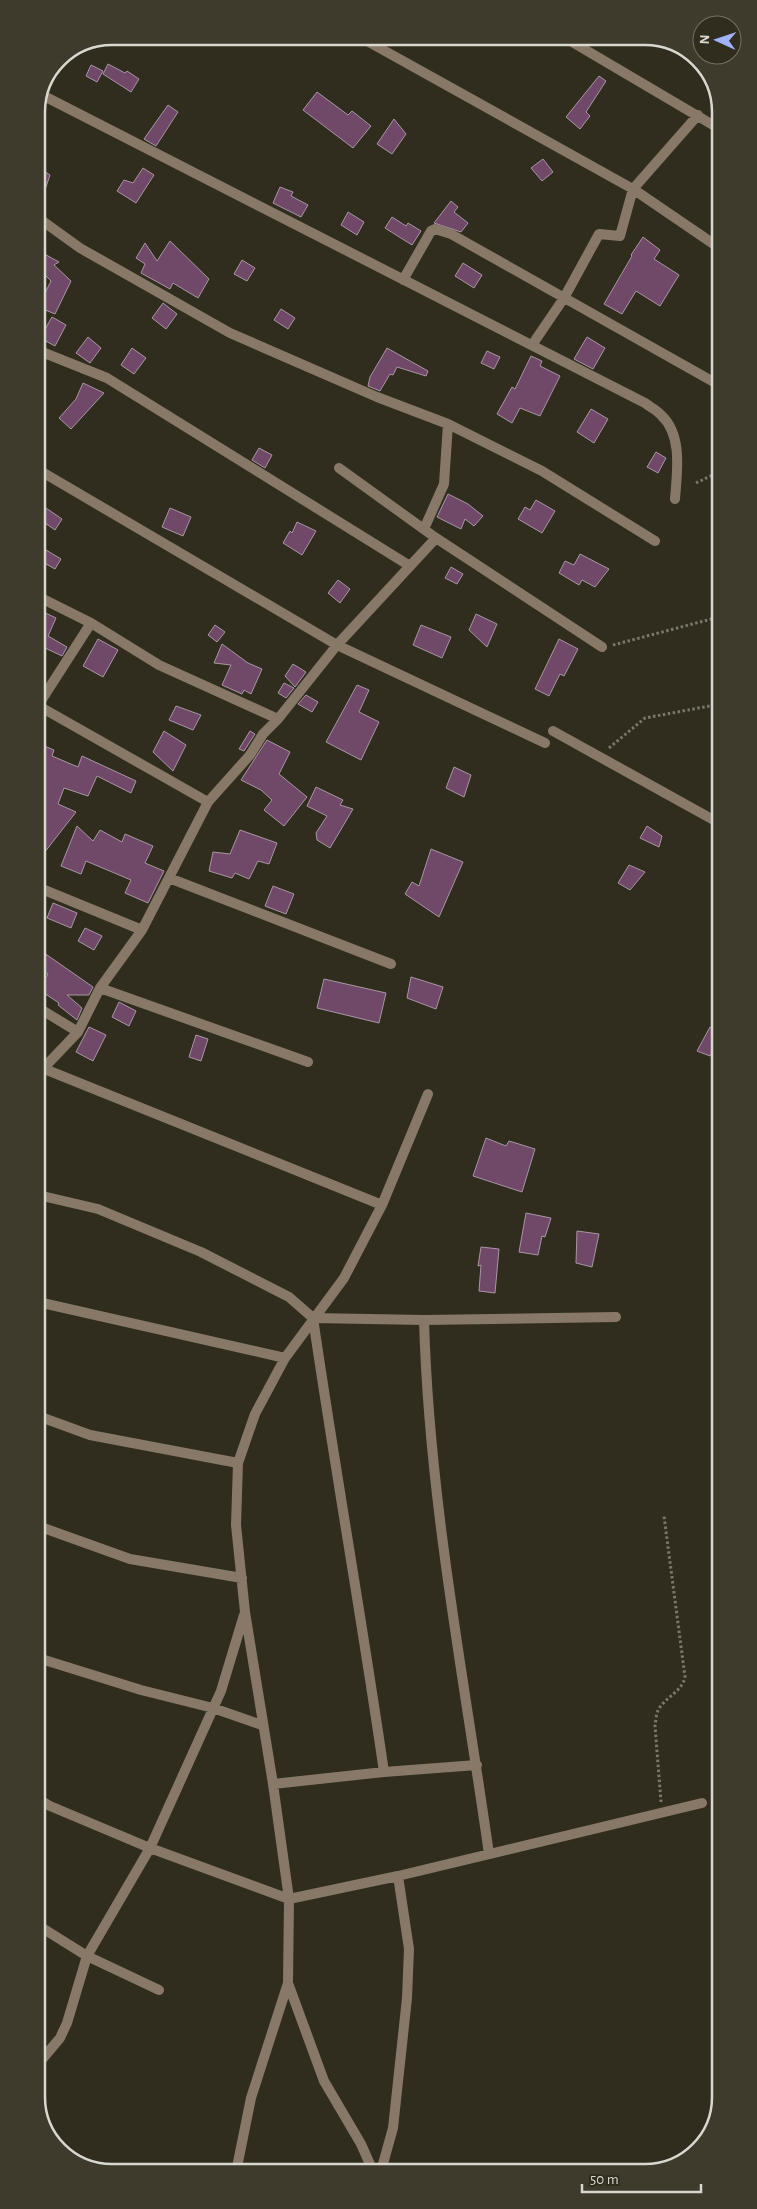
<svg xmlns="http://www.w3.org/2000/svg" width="757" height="2209" font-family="'Alegreya Sans',sans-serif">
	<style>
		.building { fill: #704868; stroke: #a797a3 }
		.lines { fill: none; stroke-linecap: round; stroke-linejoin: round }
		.path { stroke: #7a786c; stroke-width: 3; stroke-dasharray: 2.5 2.5; stroke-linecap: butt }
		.street { stroke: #887867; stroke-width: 10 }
		.rim { fill: none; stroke: #d9d8cf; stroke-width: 2.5 }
	</style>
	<rect width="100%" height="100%" fill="#302d1f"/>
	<path class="building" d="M108,64L125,73L127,71L139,79L131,92L103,74Z
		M91,65L103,71L97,82L86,76Z
		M599,76L606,81L586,112L590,116L580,129L566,117Z
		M317,92L348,115L352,111L371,126L353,148L303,110Z
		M168,105L178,112L156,146L144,139Z
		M394,119L406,134L392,154L377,144Z
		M543,159L553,172L542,181L531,168Z
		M36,166L50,175L39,207H37Z
		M143,168L154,175L136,203L117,191L124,180L133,183Z
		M280,187L293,192L291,196L308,205L301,217L273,203Z
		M451,201L458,207L454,212L468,223L461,232L434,223Z
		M348,212L364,222L357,235L341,225Z
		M392,217L406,226L408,223L421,231L412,245L385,228Z
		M643,237L660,250L654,259L679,275L660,306L636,291L622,314L604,304L632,256L631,255Z
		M170,241L209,279L198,298L173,283L170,289L141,273L145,264L136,258L145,243L157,261Z
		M37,250L59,262L54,265L71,281L55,314L38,307L51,281L37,267Z
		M242,260L255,268L247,281L234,274Z
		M463,263L482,275L474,288L455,276Z
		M163,303L177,314L166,329L152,318Z
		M281,309L295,318L288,329L274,320Z
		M52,317L66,325L55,346L40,338Z
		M88,337L101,348L90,363L76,353Z
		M587,337L605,348L593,369L574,359Z
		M132,348L146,358L134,374L121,365Z
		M387,348L428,371L426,376L397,367L393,375L390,374L380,391L368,386L370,377Z
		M487,351L500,357L494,369L481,363Z
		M531,356L542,361L540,366L560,376L540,416L520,408L512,423L497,414L512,387L515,389Z
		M83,383L104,393L71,429L59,418L76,399Z
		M591,409L608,419L594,443L577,432Z
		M259,448L272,455L265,468L252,460Z
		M656,452L666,458L658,473L647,467Z
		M448,494L468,504L483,516L474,526L465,519L461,529L437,517Z
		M536,500L555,511L542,533L518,519L525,507L530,510Z
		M46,508L62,519L55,530L38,518Z
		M170,508L191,517L183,536L162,527Z
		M297,522L316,531L302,555L283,543L290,531L292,533Z
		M46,550L61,559L55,569L39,560Z
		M580,554L609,569L595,587L582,580L579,585L559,573L565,561L574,565Z
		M451,567L463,574L457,584L445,578Z
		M338,580L350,589L340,603L328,593Z
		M37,609L56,618L48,636L67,647L62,656L43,647L37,659Z
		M476,614L497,624L487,647L469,630Z
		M215,625L225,632L217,642L208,635Z
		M421,625L451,637L442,658L413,645Z
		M98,639L118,650L103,677L83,666Z
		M559,639L578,649L564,676L560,674L549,696L535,689Z
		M222,644L248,663L262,669L251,694L244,690L242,694L222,685L231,665L214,663Z
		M293,664L306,672L295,687L285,676Z
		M284,683L294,688L286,698L278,693Z
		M357,685L369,690L359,712L379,722L361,760L326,742Z
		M306,695L318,702L312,712L298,704Z
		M176,706L201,715L193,730L169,720Z
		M164,731L186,745L173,771L153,752Z
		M250,731L255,734L244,751L239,749Z
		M267,740L290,752L279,774L307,797L284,826L264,810L272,800L261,790L241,780Z
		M37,743L54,750L52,756L78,767L82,756L136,781L131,793L97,776L88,796L64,788L58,804L76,812L37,862Z
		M454,767L471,775L464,797L446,788Z
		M316,787L343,800L340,805L353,809L330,848L317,840L316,833L327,816L307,806Z
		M77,826L93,841L100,830L122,842L125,834L153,846L145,863L164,871L148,903L125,893L131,880L86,861L81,874L61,866Z
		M647,826L662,836L659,847L640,838Z
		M240,830L277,843L269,864L258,861L249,879L235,873L232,878L209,871L213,852L230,854Z
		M431,849L463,862L439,917L405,894L412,882L419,886Z
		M629,865L645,872L630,890L618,883Z
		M273,886L294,894L286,914L265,906Z
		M53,903L77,913L71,928L47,918Z
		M85,928L102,936L94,950L78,941Z
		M37,948L93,987L89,995H67L82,1008L77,1020L58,1005L59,1003L38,989L48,974L37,967Z
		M411,977L443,987L436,1009L407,998Z
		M324,979L386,993L379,1023L317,1008Z
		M119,1002L136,1011L129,1026L112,1017Z
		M89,1027L106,1035L93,1061L76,1052Z
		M710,1027L719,1031V1037L710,1056L697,1051Z
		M196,1035L208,1039L201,1061L189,1057Z
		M486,1138L506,1146L509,1141L535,1149L522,1192L473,1176Z
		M526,1213L551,1218L545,1237L542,1236L538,1255L519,1252Z
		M577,1231L599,1234L592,1267L576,1263Z
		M481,1247L499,1249L495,1293L479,1291L481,1265L478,1266Z"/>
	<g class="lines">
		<path class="path" d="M696,483L719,472
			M613,645L719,617
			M609,748L645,718L715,705L719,701
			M661,1802L655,1726C656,1720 656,1712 660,1707C668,1696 682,1691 685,1677L664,1516"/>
		<path class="street" d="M358,36L633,189L718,247
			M562,36L718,128
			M42,95L645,403C650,407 657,410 661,415C683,435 677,472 675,499
			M37,217L80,248L230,333L377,397L448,424L542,471L655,541
			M403,280L431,231L435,229L451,234L719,385
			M532,345L564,298L599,234L620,236L633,189L698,115
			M37,350L107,378L410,566
			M339,468L436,538L602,647
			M37,469L337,645L545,743
			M424,529L444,484L448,424
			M37,596L91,623L159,665L278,719
			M37,705L208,802
			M37,707L91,623
			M553,731L719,823
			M169,878L391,964
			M37,887L142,930
			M100,988L308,1062
			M37,1007L78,1032
			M42,1068L382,1205
			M38,1074L78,1032L100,988L142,930L208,802L250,755L263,734L278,719L337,645L436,538
			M38,1195L98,1209L201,1252L289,1297L313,1318L424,1320L616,1317
			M38,1302L285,1358
			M313,1318C335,1469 362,1620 384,1772
			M424,1320C429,1500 464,1677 489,1854
			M38,1416L90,1435L238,1463
			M38,1526L130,1559L242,1578
			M38,1658L141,1690L213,1708L262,1725
			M273,1784L384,1772L477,1765
			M38,1799L50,1806L150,1848L289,1899L398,1876L702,1803
			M39,1926L87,1956L159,1990
			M39,2063L60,2038L67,2023L87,1956L150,1848L221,1691L244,1615
			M373,2171L361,2144L324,2081L288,1983L289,1899L273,1784L245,1612L236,1525L238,1463L255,1414L285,1358L344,1278L382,1205L428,1094
			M381,2171L393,2128L407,1998L409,1949L398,1876
			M236,2172L251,2098L288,1983"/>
	</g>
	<path d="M0 0H757V2209H0ZM112 45H645A67 67 0 0 1 712 112V2097A67 67 0 0 1 645 2164H112A67 67 0 0 1 45 2097V112A67 67 0 0 1 112 45Z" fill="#3e3b2d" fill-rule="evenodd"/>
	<path class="rim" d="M112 45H645A67 67 0 0 1 712 112V2097A67 67 0 0 1 645 2164H112A67 67 0 0 1 45 2097V112A67 67 0 0 1 112 45Z"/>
	<g transform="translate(717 40) rotate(273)"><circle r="24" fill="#302d1f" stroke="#747165"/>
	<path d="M0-4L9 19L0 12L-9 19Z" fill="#a1b2fd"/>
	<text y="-8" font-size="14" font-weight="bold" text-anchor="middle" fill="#d9d8cf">N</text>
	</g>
	<path d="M582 2184v8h119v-8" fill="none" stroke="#d9d8cf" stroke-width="2.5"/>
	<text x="590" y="2184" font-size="15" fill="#d9d8cf" stroke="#302d1f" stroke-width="4" paint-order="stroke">50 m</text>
</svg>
